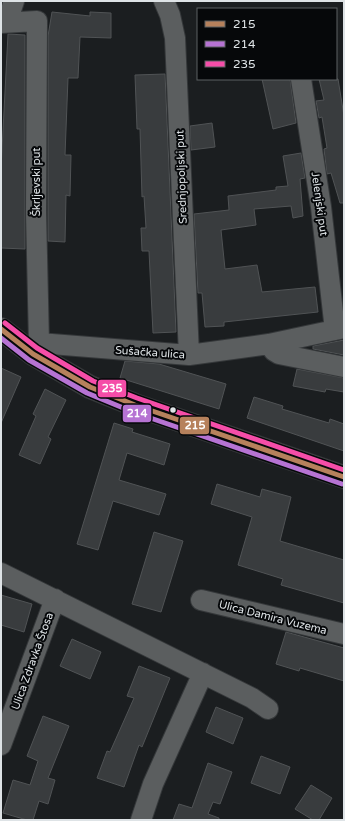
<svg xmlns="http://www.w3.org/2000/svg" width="345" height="821" font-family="'Varela Round',sans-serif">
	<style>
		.building { fill: #393c3e; stroke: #505355 }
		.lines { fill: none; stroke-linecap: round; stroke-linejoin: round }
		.minor-casing { stroke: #35383a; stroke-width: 22 }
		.tertiary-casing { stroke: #35383a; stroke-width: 24 }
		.minor { stroke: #5b5e5f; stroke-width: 20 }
		.tertiary { stroke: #5b5e5f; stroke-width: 22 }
		.bus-1-casing { stroke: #06080a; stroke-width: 8 }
		.bus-2-casing { stroke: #06080a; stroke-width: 8 }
		.bus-3-casing { stroke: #06080a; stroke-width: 8 }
		.bus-1 { stroke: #b6815c; stroke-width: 5 }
		.bus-2 { stroke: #b673d3; stroke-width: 5 }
		.bus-3 { stroke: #f54da8; stroke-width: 5 }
		.bus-dot { fill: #dee3e6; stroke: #06080a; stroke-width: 1.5 }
		.labels { text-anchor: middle; stroke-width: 4; stroke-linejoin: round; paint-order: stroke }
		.street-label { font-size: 11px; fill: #dee3e6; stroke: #06080a }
		.line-badge { stroke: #06080a; stroke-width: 1.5 }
		.badge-label { font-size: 11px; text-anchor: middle; font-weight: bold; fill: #fff }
	</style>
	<rect width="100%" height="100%" fill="#1b1e20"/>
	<path class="building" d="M52,12L90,16V12L111,13V38L80,37L78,78H68L65,155H71L70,196L66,195L65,242L48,241V36Z
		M8,34L25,35V249L1,248V169Z
		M165,74L176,332L153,333L149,251H142L141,228H146L144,196L142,197L140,129H137L135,75Z
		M262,79H290L296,123L273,129Z
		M319,79H338L344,116V203H340L331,173L327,174L324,149L327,148L322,117L319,118L316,101L324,100Z
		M212,123L215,147L191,150L190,126Z
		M301,153L305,178L300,179L303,216L293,218L291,206L254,209L256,225L221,230L225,269L257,265L262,292L315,287L318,312L224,322V326L205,327L202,293H198L194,214L229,210L228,196L276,190V187L288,186L283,156Z
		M344,340V355L313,349V346Z
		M125,361L159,364L226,384L219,409L120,378Z
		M1,368L21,377L1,423Z
		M297,369L344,378V392L326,389L325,392L293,386Z
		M45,389L66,400L48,437L51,439L40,464L19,455L36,416L33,414Z
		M254,397L283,406L282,409L329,423L330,419L344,424V451L247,418Z
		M114,423L133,429L132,432L170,444L164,465L127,453L119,480L166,494L159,515L113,501L98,550L77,544Z
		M217,484L260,497L262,489L291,497L280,541L344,560V603L281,585L283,579L238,565L252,517L211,504Z
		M154,532L183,541L161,612L132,604Z
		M1,595L32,604L24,632L1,625Z
		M286,632L344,648V681L300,668L299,671L276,664Z
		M72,639L101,652L90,679L60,666Z
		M139,666L170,678L142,747L139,745L124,787L97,778L107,751L110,752L134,698L127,696Z
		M216,707L243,718L233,744L206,732Z
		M43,716L69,726L48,778L55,780L48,804L39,801L33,820H27L3,813L13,780L30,785L38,761L27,756Z
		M261,756L290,767L280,794L251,783Z
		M208,763L232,772L220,804L213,802L208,814L219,818V820H173L179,804L192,808Z
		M311,785L332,798L319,820H313L295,809Z"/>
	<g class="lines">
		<g class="minor-casing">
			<path id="minor" d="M164,1L170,15L175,38L189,355
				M7,22L14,1
				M1,23L37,21L36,212L39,343
				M301,79L321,207L335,330
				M269,344L274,351L279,354L344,367
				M33,353L39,343L189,355L269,344L344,328
				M1,573L252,698L268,709
				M201,600L344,634
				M1,745L55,599
				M141,820L153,784L203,673"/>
		</g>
		<g class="tertiary-casing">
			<path id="tertiary" d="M1,329L33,354L90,387L135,405L344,477"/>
		</g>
		<use href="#minor" class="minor"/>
		<use href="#tertiary" class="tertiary"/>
		<g class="bus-1-casing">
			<path id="bus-1" d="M1,329L33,354L90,387L135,405L344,477"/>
		</g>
		<g class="bus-2-casing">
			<path id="bus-2" d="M1,338L29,360L87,393L133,412L342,484"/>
		</g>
		<g class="bus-3-casing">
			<path id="bus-3" d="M5,323L37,348L93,381L137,398L344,470"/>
		</g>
		<use href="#bus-1" class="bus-1"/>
		<use href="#bus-2" class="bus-2"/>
		<use href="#bus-3" class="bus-3"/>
	</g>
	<circle class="bus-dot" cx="173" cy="410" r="3.5"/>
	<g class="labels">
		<g class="street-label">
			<text transform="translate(181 177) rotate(-92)" y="4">Srednjopoljski put</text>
			<text transform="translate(36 182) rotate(-90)" y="4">Škrljevski put</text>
			<text transform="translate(320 204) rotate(82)" y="4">Jelenjski put</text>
			<text transform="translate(150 352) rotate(4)" y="4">Sušačka ulica</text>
			<text transform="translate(273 617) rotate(14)" y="4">Ulica Damira Vuzema</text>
			<text transform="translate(32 661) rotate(-70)" y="4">Ulica Zdravka Štosa</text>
		</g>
	</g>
	<g class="line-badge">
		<rect x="97" y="379" width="30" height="19" rx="4" fill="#f54da8"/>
		<rect x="122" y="404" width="30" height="19" rx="4" fill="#b673d3"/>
		<rect x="179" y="416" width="31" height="19" rx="4" fill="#b6815c"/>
	</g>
	<g class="badge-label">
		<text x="112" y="392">235</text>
		<text x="137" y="417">214</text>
		<text x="195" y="429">215</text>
	</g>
	<rect width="345" height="821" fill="none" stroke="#dee3e6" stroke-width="4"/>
	<rect x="197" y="8" width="140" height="72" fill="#06080a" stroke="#5c6062"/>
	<rect x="205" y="21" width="20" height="6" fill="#b6815c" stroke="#5c6062"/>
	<text x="233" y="28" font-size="12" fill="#dee3e6">215</text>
	<rect x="205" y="41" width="20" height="6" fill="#b673d3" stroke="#5c6062"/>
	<text x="233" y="48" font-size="12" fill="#dee3e6">214</text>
	<rect x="205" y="61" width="20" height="6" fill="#f54da8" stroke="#5c6062"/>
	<text x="233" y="68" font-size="12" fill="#dee3e6">235</text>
</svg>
